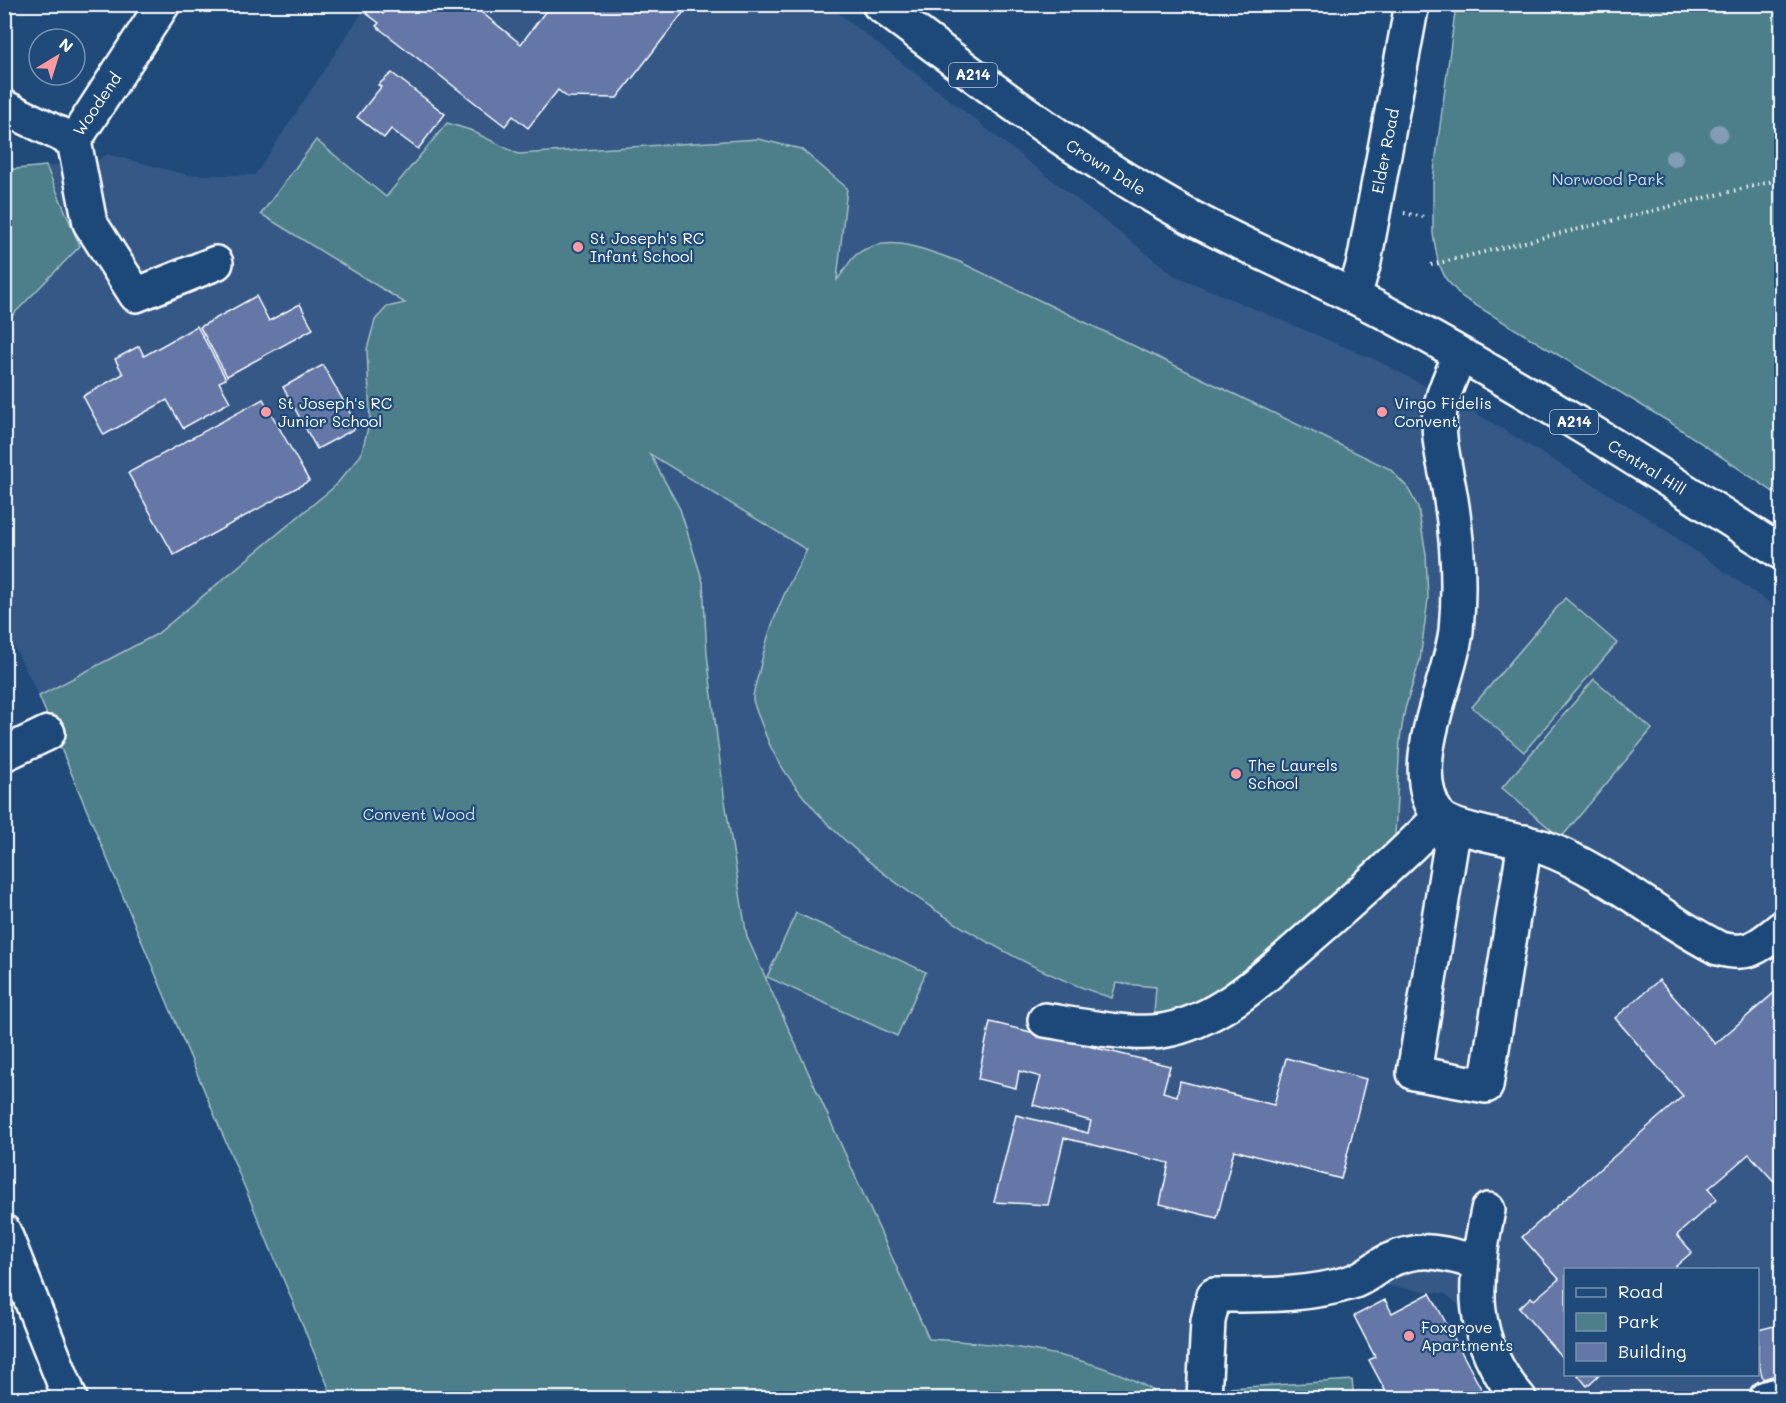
<svg xmlns="http://www.w3.org/2000/svg" width="1786" height="1403" font-family="Mali,sans-serif">
	<style>
		.built { fill: #345887; fill-rule: evenodd }
		.green { fill: #4d7f8a; stroke: #a6bfc4; stroke-width: 1.5 }
		.building { fill: #6577a6; stroke: #fff; stroke-width: 1.5 }
		.lines { fill: none; stroke-linecap: round; stroke-linejoin: round }
		.minor-casing { stroke: #fff; stroke-width: 38 }
		.major-casing { stroke: #fff; stroke-width: 38 }
		.path { stroke: #fff; stroke-width: 4; stroke-dasharray: 1.5 4.5; stroke-linecap: butt }
		.minor { stroke: #1f4a7a; stroke-width: 33 }
		.major { stroke: #1f4a7a; stroke-width: 33 }
		.tree { fill: #819cb3 }
		.poi-dot { fill: #ff9aa2; stroke: #1f4a7a; stroke-width: 2 }
		.labels { text-anchor: middle; stroke-width: 4.5; stroke-linejoin: round; paint-order: stroke }
		.shield { fill: #1f4a7a; stroke: #bcc9d7; stroke-width: 1.5 }
		.shield-label { font-size: 15px; font-weight: bold; fill: #fff }
		.street-label { font-size: 16px; fill: #fff; stroke: #1f4a7a }
		.park-label { font-size: 16px; fill: #d2dfe2; stroke: #1f4a7a }
		.poi-label { font-size: 16px; fill: #fff; stroke: #1f4a7a; text-anchor: start }
	</style>
	<rect width="100%" height="100%" fill="#1f4a7a"/>
	<filter id="ink" filterUnits="userSpaceOnUse"><feTurbulence type="fractalNoise" baseFrequency=".0167" numOctaves="2"/><feDisplacementMap in="SourceGraphic" scale="12" xChannelSelector="R" yChannelSelector="G"/><feConvolveMatrix kernelMatrix="1 2 1 2 8 2 1 2 1" color-interpolation-filters="sRGB"/></filter>
	<g filter="url(#ink)">
		<path class="built" d="M367,5H828L1174,275L1380,362L1476,413L1648,518L1781,611V1398H1499L1474,1363L1458,1305L1446,1294L1387,1286L1356,1301L1228,1305L1214,1389L1352,1380L1354,1398H955L747,937L157,634L39,696L5,629V170L97,161L107,154L188,175H255ZM1566,1270H1758V1374H1566Z"/>
		<path class="green" d="M1456,5H1781V497L1671,423L1462,297L1446,279L1438,262L1433,234V179Z
			M447,123L470,130L518,154L758,139L801,149L847,188L837,280C844,272 849,260 857,254C888,231 927,251 960,262L1390,469L1407,487L1418,507L1426,554L1428,599L1420,660L1405,709L1400,739L1395,836L1377,858L1224,990L1168,1013L1154,1014L1156,987L1116,983L1112,998C1001,964 798,840 762,725C759,717 754,707 753,699C753,691 757,680 759,672C769,625 783,593 807,550L650,454L680,509L703,582L707,654L724,795L747,937L929,1339C1001,1343 1105,1355 1164,1398H333L39,696L157,634L334,487L361,455L370,420L367,349L375,320L387,307L405,303L261,214L316,140L386,197Z
			M46,166L80,246L5,323V170Z
			M1565,598L1617,643L1524,752L1472,707Z
			M1594,679L1652,729L1561,838L1502,788Z
			M796,913L926,972L897,1036L767,977Z
			M1352,1380L1354,1398H1213L1214,1389Z"/>
		<path class="building" d="M390,4H471L521,44L551,4H680L686,9L617,98L567,97L558,90L528,128L513,116L505,126L376,26L379,23L366,13L372,5L383,14Z
			M392,73L445,114L418,149L391,129L384,138L357,117L381,87L378,85Z
			M256,296L269,321L300,304L313,329L227,376L200,327Z
			M197,326L226,379L219,382L230,402L183,428L167,400L104,435L83,396L123,374L115,359L139,346L144,356Z
			M323,365L358,427L317,449L283,387Z
			M263,399L309,481L174,555L128,473Z
			M1659,980L1715,1044L1782,986V1076L1777,1080L1782,1086V1190L1749,1154L1708,1189L1717,1199L1677,1235L1692,1252L1676,1266L1679,1270H1566V1362L1519,1308L1531,1297L1534,1300L1559,1279L1522,1237L1683,1096L1615,1018Z
			M990,1022L1170,1066L1163,1092L1177,1096L1180,1081L1274,1105L1286,1058L1366,1079L1341,1179L1234,1150L1217,1218L1160,1204L1169,1163L1064,1138L1048,1205L994,1202L1016,1115L1088,1133L1091,1121L1033,1105L1041,1077L1019,1071L1016,1088L978,1079Z
			M1430,1293L1486,1398H1381L1387,1394L1369,1360L1375,1357L1354,1316L1385,1300L1392,1313Z
			M1782,1324V1373L1763,1379L1758,1361V1330Z
			M1577,1374H1600L1587,1386Z"/>
		<g class="lines">
			<g class="minor-casing">
				<path id="minor" d="M4,107L74,141L163,4
					M74,141L90,223L136,295L216,263
					M1460,355C1453,372 1443,391 1440,410C1436,438 1447,472 1451,500C1458,543 1460,587 1456,631C1450,683 1403,767 1438,815C1451,831 1522,840 1545,848C1608,872 1659,918 1718,948C1749,957 1758,947 1782,928
					M4,754L48,733
					M1454,826L1414,1073L1486,1086L1525,842
					M1045,1020C1076,1025 1131,1036 1162,1031C1219,1022 1268,974 1310,937C1354,899 1398,859 1440,817
					M1488,1210C1473,1281 1468,1340 1519,1398
					M4,1232L70,1398
					M1204,1398L1208,1321L1214,1295C1260,1295 1309,1296 1352,1282C1365,1278 1376,1267 1388,1261C1423,1245 1443,1253 1477,1262
					M1766,1398L1782,1394"/>
			</g>
			<g class="major-casing">
				<path id="major" d="M879,4C968,71 1057,140 1153,196C1228,241 1309,272 1386,313C1522,386 1652,469 1782,553
					M1354,297L1364,262L1412,4"/>
			</g>
			<path class="path" d="M1404,213L1424,217
				M1431,265L1782,179"/>
			<use href="#minor" class="minor"/>
			<use href="#major" class="major"/>
		</g>
		<g class="tree">
			<circle cx="1719" cy="133" r="9"/>
			<circle cx="1674" cy="158" r="9"/>
		</g>
	</g>
	<g class="poi-dot">
		<circle cx="578" cy="247" r="6"/>
		<circle cx="266" cy="412" r="6"/>
		<circle cx="1382" cy="412" r="6"/>
		<circle cx="1236" cy="774" r="6"/>
		<circle cx="1409" cy="1336" r="6"/>
	</g>
	<g class="labels">
		<g class="shield">
			<rect x="949" y="63" width="48" height="24" rx="4.5"/>
			<rect x="1550" y="410" width="48" height="24" rx="4.5"/>
		</g>
		<g class="shield-label">
			<text x="973" y="80">A214</text>
			<text x="1574" y="427">A214</text>
		</g>
		<g class="street-label">
			<text transform="translate(97 104) rotate(-56)" y="6">Woodend</text>
			<text transform="translate(1385 151) rotate(-79)" y="6">Elder Road</text>
			<text transform="translate(1106 167) rotate(32)" y="6">Crown Dale</text>
			<text transform="translate(1647 467) rotate(32)" y="6">Central Hill</text>
		</g>
		<g class="park-label">
			<text x="1608" y="185">Norwood Park</text>
			<text x="419" y="820">Convent Wood</text>
		</g>
		<g class="poi-label">
			<text x="590" y="244">St Joseph's RC<tspan x="590" dy="18">Infant School</tspan></text>
			<text x="278" y="409">St Joseph's RC<tspan x="278" dy="18">Junior School</tspan></text>
			<text x="1394" y="409">Virgo Fidelis<tspan x="1394" dy="18">Convent</tspan></text>
			<text x="1248" y="771">The Laurels<tspan x="1248" dy="18">School</tspan></text>
			<text x="1421" y="1333">Foxgrove<tspan x="1421" dy="18">Apartments</tspan></text>
		</g>
	</g>
	<rect width="1786" height="1403" fill="none" stroke="#1f4a7a" stroke-width="24"/>
	<rect x="12" y="12" width="1762" height="1379" fill="none" stroke="#fff" stroke-width="2" filter="url(#ink)"/>
	<rect x="1564" y="1268" width="195" height="108" fill="#1f4a7a" stroke="#7992af" stroke-width="1.5"/>
	<rect x="1576" y="1288" width="30" height="9" fill="#1f4a7a" stroke="#7992af" stroke-width="1.5"/>
	<text x="1618" y="1298" font-size="18" fill="#ffffff">Road</text>
	<rect x="1576" y="1313" width="30" height="18" fill="#4d7f8a" stroke="#7992af" stroke-width="1.5"/>
	<text x="1618" y="1328" font-size="18" fill="#ffffff">Park</text>
	<rect x="1576" y="1343" width="30" height="18" fill="#6577a6" stroke="#7992af" stroke-width="1.5"/>
	<text x="1618" y="1358" font-size="18" fill="#ffffff">Building</text>
	<g transform="translate(57 57) rotate(38)"><circle r="28" fill="#1f4a7a" stroke="#7992af" stroke-width="1.5"/>
	<path d="M0-4.5L10 22L0 15L-10 22Z" fill="#ff9aa2"/>
	<text y="-9" font-size="16" font-weight="bold" text-anchor="middle" fill="#ffffff">N</text>
	</g>
</svg>
